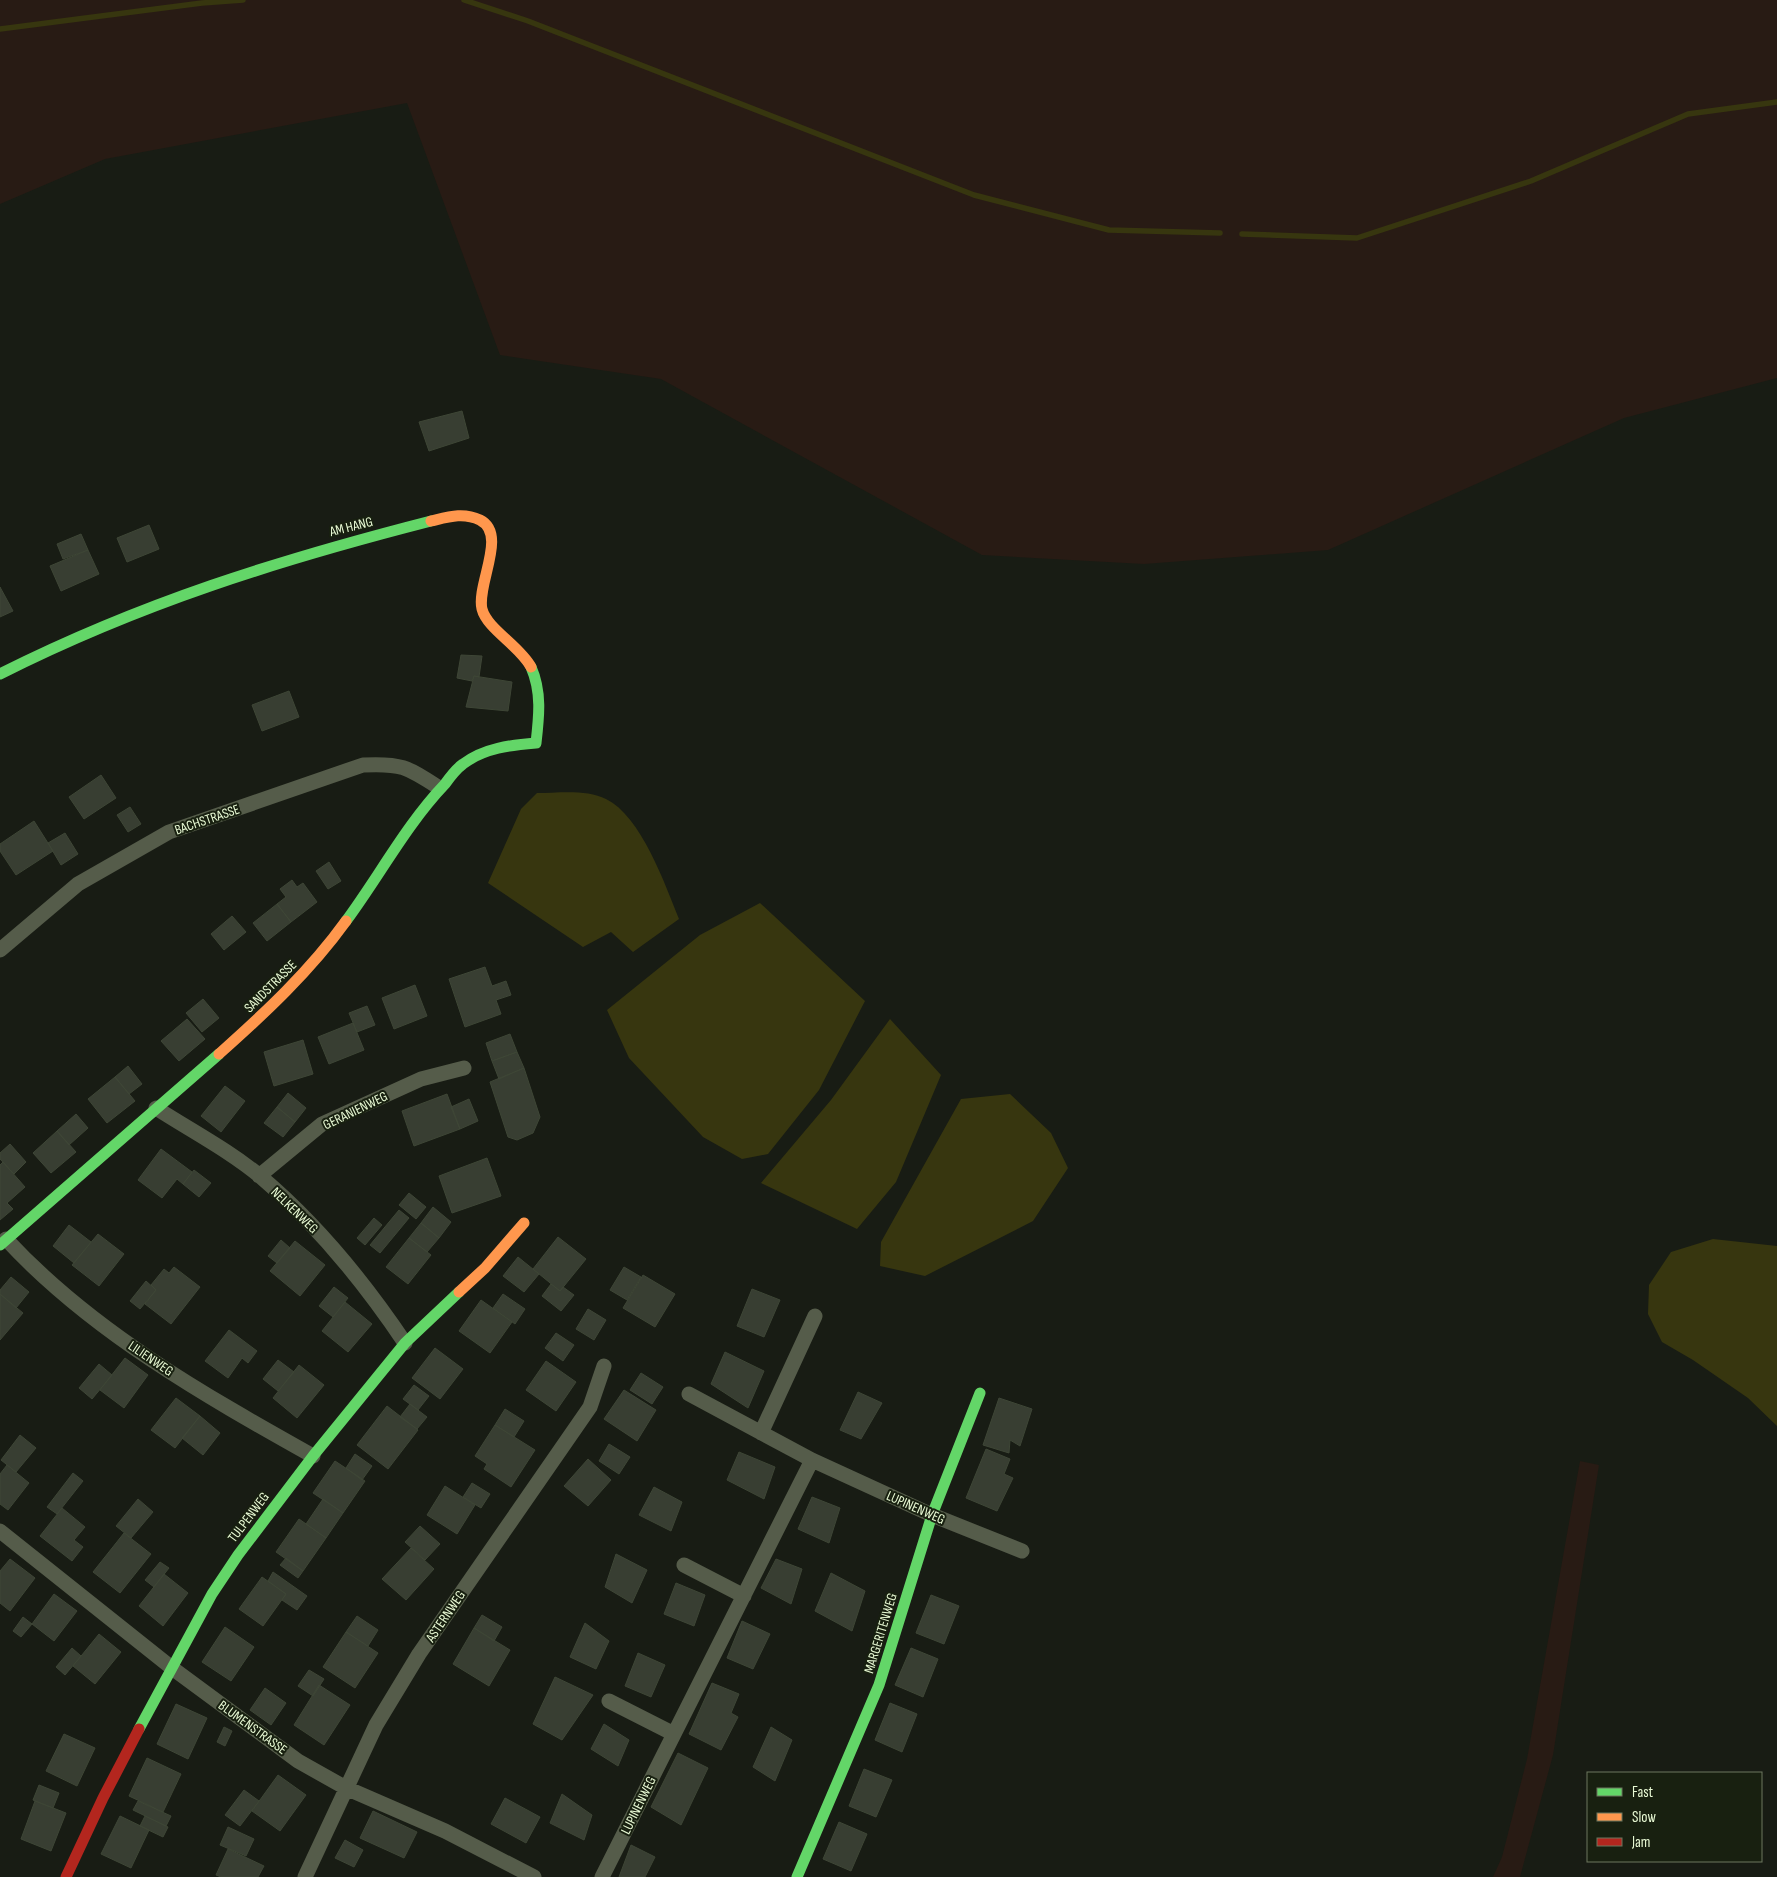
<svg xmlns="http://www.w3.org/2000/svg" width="1777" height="1877" font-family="'Sofia Sans Condensed',sans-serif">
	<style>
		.green { fill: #281b14 }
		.water { fill: #37360f }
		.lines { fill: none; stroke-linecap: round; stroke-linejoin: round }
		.stream { stroke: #37360f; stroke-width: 5.5 }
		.building { fill: #383e32; stroke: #3e4636 }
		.street { stroke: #555c4a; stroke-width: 15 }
		.fast { stroke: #63d668; stroke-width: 11 }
		.slow { stroke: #ff974d; stroke-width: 11 }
		.jam { stroke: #b3261e; stroke-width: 11 }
		.labels { text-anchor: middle; stroke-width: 4; stroke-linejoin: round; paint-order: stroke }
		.street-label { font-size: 14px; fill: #e9fad5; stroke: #182010 }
	</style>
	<rect width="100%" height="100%" fill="#181c14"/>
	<path class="green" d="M0,0H1777V378L1624,418L1328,550L1144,564L982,555L661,379L500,355L407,103L105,159L0,204Z
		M1580,1461L1599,1465L1553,1755L1520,1877H1493L1502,1857L1527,1759Z"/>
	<path class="water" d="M537,793C558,793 587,789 606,799C641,816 665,884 679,919L633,952L611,932L583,947L488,883L521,809Z
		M760,903L865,1001L819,1090L768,1154L742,1159L703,1137L629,1058L607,1010L700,935Z
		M890,1019L941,1075L896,1182L857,1229L761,1183L831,1100Z
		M1010,1094L1051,1133L1068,1168L1033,1221L925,1276L880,1266L881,1242L961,1099Z
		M1713,1239L1777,1246V1426L1748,1398L1693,1360L1662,1342L1648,1314L1649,1285L1671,1252Z"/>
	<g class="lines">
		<path class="stream" d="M464,0L528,21L974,195L1109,230L1220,233
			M0,29L202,3L243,0
			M1242,234L1357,238L1531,181L1688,114L1777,102"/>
	</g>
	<path class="building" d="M462,411L469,438L429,451L419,422Z
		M149,525L159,549L127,562L117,538Z
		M81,534L88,550L63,559L57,544Z
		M88,550L99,574L61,591L50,566Z
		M0,587L13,611L0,617Z
		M461,655L482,656L479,677L474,676L472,681L457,678Z
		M474,676L512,682L508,711L466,707Z
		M289,691L299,717L262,731L252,705Z
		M101,775L116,798L84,819L69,797Z
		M130,807L141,824L128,832L117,815Z
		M34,821L53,851L16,875L0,851V844Z
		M65,833L78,854L61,865L48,843Z
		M329,862L341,881L328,889L316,871Z
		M292,880L297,887L303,883L317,902L291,922L277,904L286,897L280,889Z
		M277,904L291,922L267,941L253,923Z
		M232,916L246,932L224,950L211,934Z
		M485,967L492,986L506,981L511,995L496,1000L501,1014L465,1027L449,979Z
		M415,985L427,1016L394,1029L382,998Z
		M203,999L219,1018L202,1032L186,1013Z
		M367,1006L375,1025L357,1032L349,1013Z
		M187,1019L205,1039L179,1061L161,1041Z
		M353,1023L364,1050L329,1064L318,1037Z
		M510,1034L517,1052L492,1061L486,1043Z
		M303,1040L313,1074L274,1086L264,1052Z
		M517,1052L524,1068L499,1079L492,1061Z
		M128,1066L142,1084L129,1094L115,1077Z
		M524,1068L540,1117L533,1133L517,1140L508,1137L490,1082Z
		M115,1077L135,1101L107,1123L88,1099Z
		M225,1086L245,1101L221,1132L201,1116Z
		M288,1093L306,1108L295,1122L277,1107Z
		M447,1094L460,1129L414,1146L402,1111Z
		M469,1099L478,1121L460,1129L451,1107Z
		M277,1107L295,1122L283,1137L264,1123Z
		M76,1114L88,1128L69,1145L57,1131Z
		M57,1131L76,1152L51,1173L33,1153Z
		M10,1144L26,1162L14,1174L0,1159V1153Z
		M161,1149L192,1172L183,1184L177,1179L162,1198L138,1180Z
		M487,1158L501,1196L452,1213L439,1176Z
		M3,1162L25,1187L7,1203L13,1209L0,1220V1165Z
		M194,1170L211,1183L199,1197L183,1184Z
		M409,1193L426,1207L416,1219L399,1205Z
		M433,1207L451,1222L439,1238L421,1223Z
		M399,1210L409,1218L380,1253L370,1245Z
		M374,1218L382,1225L365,1245L357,1238Z
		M421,1223L439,1238L427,1252L409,1238Z
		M69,1225L91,1242L74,1263L53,1246Z
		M98,1234L124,1254L99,1286L72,1265Z
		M558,1237L586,1259L560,1291L533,1269Z
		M409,1238L431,1255L408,1284L386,1267Z
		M281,1240L290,1248L277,1263L268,1256Z
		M295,1241L325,1265L300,1296L270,1271Z
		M518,1257L539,1274L524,1292L503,1276Z
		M174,1267L200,1287L171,1324L145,1304L156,1290L151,1285L164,1269L169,1273Z
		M624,1267L641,1277L627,1300L610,1290Z
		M643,1275L675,1294L655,1327L623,1308Z
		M11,1277L29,1292L16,1308L0,1294V1290Z
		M146,1281L156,1290L140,1309L130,1301Z
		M551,1284L560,1291L563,1287L574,1295L561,1311L542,1296Z
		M334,1287L348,1298L333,1317L319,1306Z
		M752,1289L780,1300L764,1337L737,1326Z
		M0,1294L23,1313L0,1340Z
		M503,1294L525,1309L515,1324L493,1308Z
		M481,1300L512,1322L490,1353L459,1331Z
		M345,1302L372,1324L348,1352L322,1331Z
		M588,1309L606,1320L594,1340L576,1329Z
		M229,1330L257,1351L248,1363L242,1358L228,1378L205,1361Z
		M556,1333L574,1345L563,1361L545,1348Z
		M435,1348L463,1369L440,1399L412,1378Z
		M725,1352L764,1371L748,1408L711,1384Z
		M125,1358L148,1375L124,1408L100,1390Z
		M278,1360L294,1372L278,1391L263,1379Z
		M546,1361L576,1382L556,1411L526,1390Z
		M99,1364L112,1375L92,1399L79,1388Z
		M299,1365L324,1385L297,1418L273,1398Z
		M641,1373L663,1387L652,1404L630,1390Z
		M414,1385L429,1396L418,1410L403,1399Z
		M624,1390L656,1410L637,1441L604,1419Z
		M858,1392L882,1403L861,1439L840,1430Z
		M176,1398L200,1416L175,1448L151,1430Z
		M999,1398L1032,1409L1020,1446L1010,1440L1009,1453L983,1445Z
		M410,1404L427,1417L417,1429L400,1417Z
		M387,1406L418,1430L388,1469L357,1445Z
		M505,1409L524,1421L514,1437L495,1425Z
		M200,1416L220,1433L203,1455L182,1438Z
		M495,1425L535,1450L511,1487L484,1469L487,1464L475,1456Z
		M20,1435L36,1448L16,1472L1,1460Z
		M609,1444L630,1457L619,1474L599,1461Z
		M986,1449L1010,1459L1004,1474L1013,1478L997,1511L966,1498Z
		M739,1452L775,1467L764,1499L727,1480Z
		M355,1454L372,1466L362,1480L346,1468Z
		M588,1459L611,1480L588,1506L564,1486Z
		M335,1461L365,1481L343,1513L313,1493Z
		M7,1465L29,1483L8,1510L0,1504V1474Z
		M73,1473L83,1481L57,1514L47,1507Z
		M472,1483L490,1494L481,1508L463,1497Z
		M445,1486L475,1505L457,1534L427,1515Z
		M654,1487L682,1502L671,1531L639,1515Z
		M812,1497L840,1508L829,1543L798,1529Z
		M138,1499L153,1512L131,1538L116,1526Z
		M323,1499L343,1513L326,1538L306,1524Z
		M62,1508L85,1527L74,1540L83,1547L72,1561L40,1536Z
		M299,1519L326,1538L303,1571L276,1552Z
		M420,1526L440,1544L425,1560L405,1542Z
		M124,1533L151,1554L120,1593L93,1572Z
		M411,1548L434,1569L406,1600L382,1579Z
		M616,1554L647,1570L632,1603L605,1587Z
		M286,1558L303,1571L298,1578L280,1565Z
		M10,1559L35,1578L10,1611L0,1603V1571Z
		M776,1559L802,1569L791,1604L761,1588Z
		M160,1562L169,1568L154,1587L145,1580Z
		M273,1572L307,1596L297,1610L282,1600L286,1594L268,1581Z
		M831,1573L865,1591L852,1631L815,1611Z
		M164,1574L188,1593L163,1626L139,1606Z
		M262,1577L286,1594L263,1626L239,1609Z
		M676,1583L705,1595L694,1626L664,1614Z
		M54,1594L77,1611L54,1641L32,1624Z
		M931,1595L959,1606L944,1644L916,1633Z
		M482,1615L502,1627L494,1641L474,1628Z
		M357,1616L378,1630L368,1646L346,1632Z
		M23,1617L32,1624L21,1637L13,1631Z
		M742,1621L770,1634L753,1669L727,1658Z
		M585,1623L609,1641L596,1669L570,1657Z
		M225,1627L254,1647L231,1681L202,1662Z
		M474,1628L510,1650L489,1686L453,1664Z
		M346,1632L378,1653L355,1688L323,1667Z
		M99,1634L121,1652L95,1684L73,1666Z
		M72,1648L81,1656L65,1675L56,1667Z
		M911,1648L938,1659L923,1697L895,1685Z
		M638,1653L665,1665L651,1697L625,1686Z
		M309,1670L324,1679L313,1696L298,1686Z
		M555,1677L593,1695L562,1740L533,1724Z
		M712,1683L739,1694L731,1713L738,1717L721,1750L689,1734Z
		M319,1685L350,1705L324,1745L294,1725Z
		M265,1688L286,1703L271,1725L250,1710Z
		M890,1703L917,1714L902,1752L875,1740Z
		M176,1704L207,1718L188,1759L157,1744Z
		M604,1724L629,1740L618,1766L591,1749Z
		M224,1727L232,1731L225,1746L217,1742Z
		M771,1727L792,1740L775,1781L753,1767Z
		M64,1734L95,1748L77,1786L46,1771Z
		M678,1753L708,1768L681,1825L651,1807Z
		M147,1758L181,1774L163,1812L129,1796Z
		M864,1769L892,1780L876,1817L849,1806Z
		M278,1775L306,1795L280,1831L252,1811Z
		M39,1785L59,1793L53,1808L33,1800Z
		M244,1790L259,1801L240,1826L225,1815Z
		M562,1794L592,1815L584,1840L550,1823Z
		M505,1798L540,1817L526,1843L491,1824Z
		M35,1801L66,1813L51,1851L21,1839Z
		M138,1801L171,1816L166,1826L133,1810Z
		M373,1811L417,1832L404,1858L360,1838Z
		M120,1816L149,1830L131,1868L101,1854Z
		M145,1816L168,1827L163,1837L140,1826Z
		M839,1822L867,1834L851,1871L823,1859Z
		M228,1827L254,1839L246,1856L220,1845Z
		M345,1840L363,1850L354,1867L335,1858Z
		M631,1845L655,1857L645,1877H619Z
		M228,1849L264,1866L258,1877H221L216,1875Z"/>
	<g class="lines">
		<path class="street" d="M0,950L78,884L169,832L363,765C401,763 407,767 438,787
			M156,1108C190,1130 230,1151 261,1177C318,1225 364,1282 405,1343
			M259,1176L322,1124L421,1079L464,1068
			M6,1239C91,1331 204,1395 313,1456
			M689,1394L812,1460L932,1515L1022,1551
			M761,1433L815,1316
			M0,1531L172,1668L298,1761L346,1788L445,1831L534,1877
			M684,1565L744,1596
			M609,1701L674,1734
			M305,1877L376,1725L419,1654L590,1407L604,1366
			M602,1877L812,1460"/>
		<path class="fast" d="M0,674C141,603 279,560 431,521
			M346,921C380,875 406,825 445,784C450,777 456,769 463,764C484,748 511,745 536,743C539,717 542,692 531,667
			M0,1245L219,1054
			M139,1729L212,1594L238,1555L313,1456L405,1343L459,1292
			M797,1877L879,1685L932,1515L980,1393"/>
		<path class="slow" d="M431,521C448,517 463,512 480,520C508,534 476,585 482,609C487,629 520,646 531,667
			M219,1054C265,1013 310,971 346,921
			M459,1292L485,1268L524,1223"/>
		<path class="jam" d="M66,1877L103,1798L139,1729"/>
	</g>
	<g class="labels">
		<g class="street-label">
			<text transform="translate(351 526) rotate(-14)" y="5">AM HANG</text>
			<text transform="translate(207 819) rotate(-19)" y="5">BACHSTRASSE</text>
			<text transform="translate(270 986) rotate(-45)" y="5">SANDSTRASSE</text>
			<text transform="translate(355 1110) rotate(-26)" y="5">GERANIENWEG</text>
			<text transform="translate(295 1210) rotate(44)" y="5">NELKENWEG</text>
			<text transform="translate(151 1358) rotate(34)" y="5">LILIENWEG</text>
			<text transform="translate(916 1507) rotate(24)" y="5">LUPINENWEG</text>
			<text transform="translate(248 1517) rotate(-53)" y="5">TULPENWEG</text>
			<text transform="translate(445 1616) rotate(-56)" y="5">ASTERNWEG</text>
			<text transform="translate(880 1633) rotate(-73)" y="5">MARGERITENWEG</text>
			<text transform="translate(253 1727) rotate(36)" y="5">BLUMENSTRASSE</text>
			<text transform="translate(638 1805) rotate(-64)" y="5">LUPINENWEG</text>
		</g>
	</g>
	<rect x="1587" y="1772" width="175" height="90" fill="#182010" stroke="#6c775f"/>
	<rect x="1597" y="1788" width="25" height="8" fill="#63d668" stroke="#6c775f"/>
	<text x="1632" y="1797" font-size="15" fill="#e9fad5">Fast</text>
	<rect x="1597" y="1813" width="25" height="8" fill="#ff974d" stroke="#6c775f"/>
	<text x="1632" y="1822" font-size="15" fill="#e9fad5">Slow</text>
	<rect x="1597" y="1838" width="25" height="8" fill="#b3261e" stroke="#6c775f"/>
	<text x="1632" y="1847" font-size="15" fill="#e9fad5">Jam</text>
</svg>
